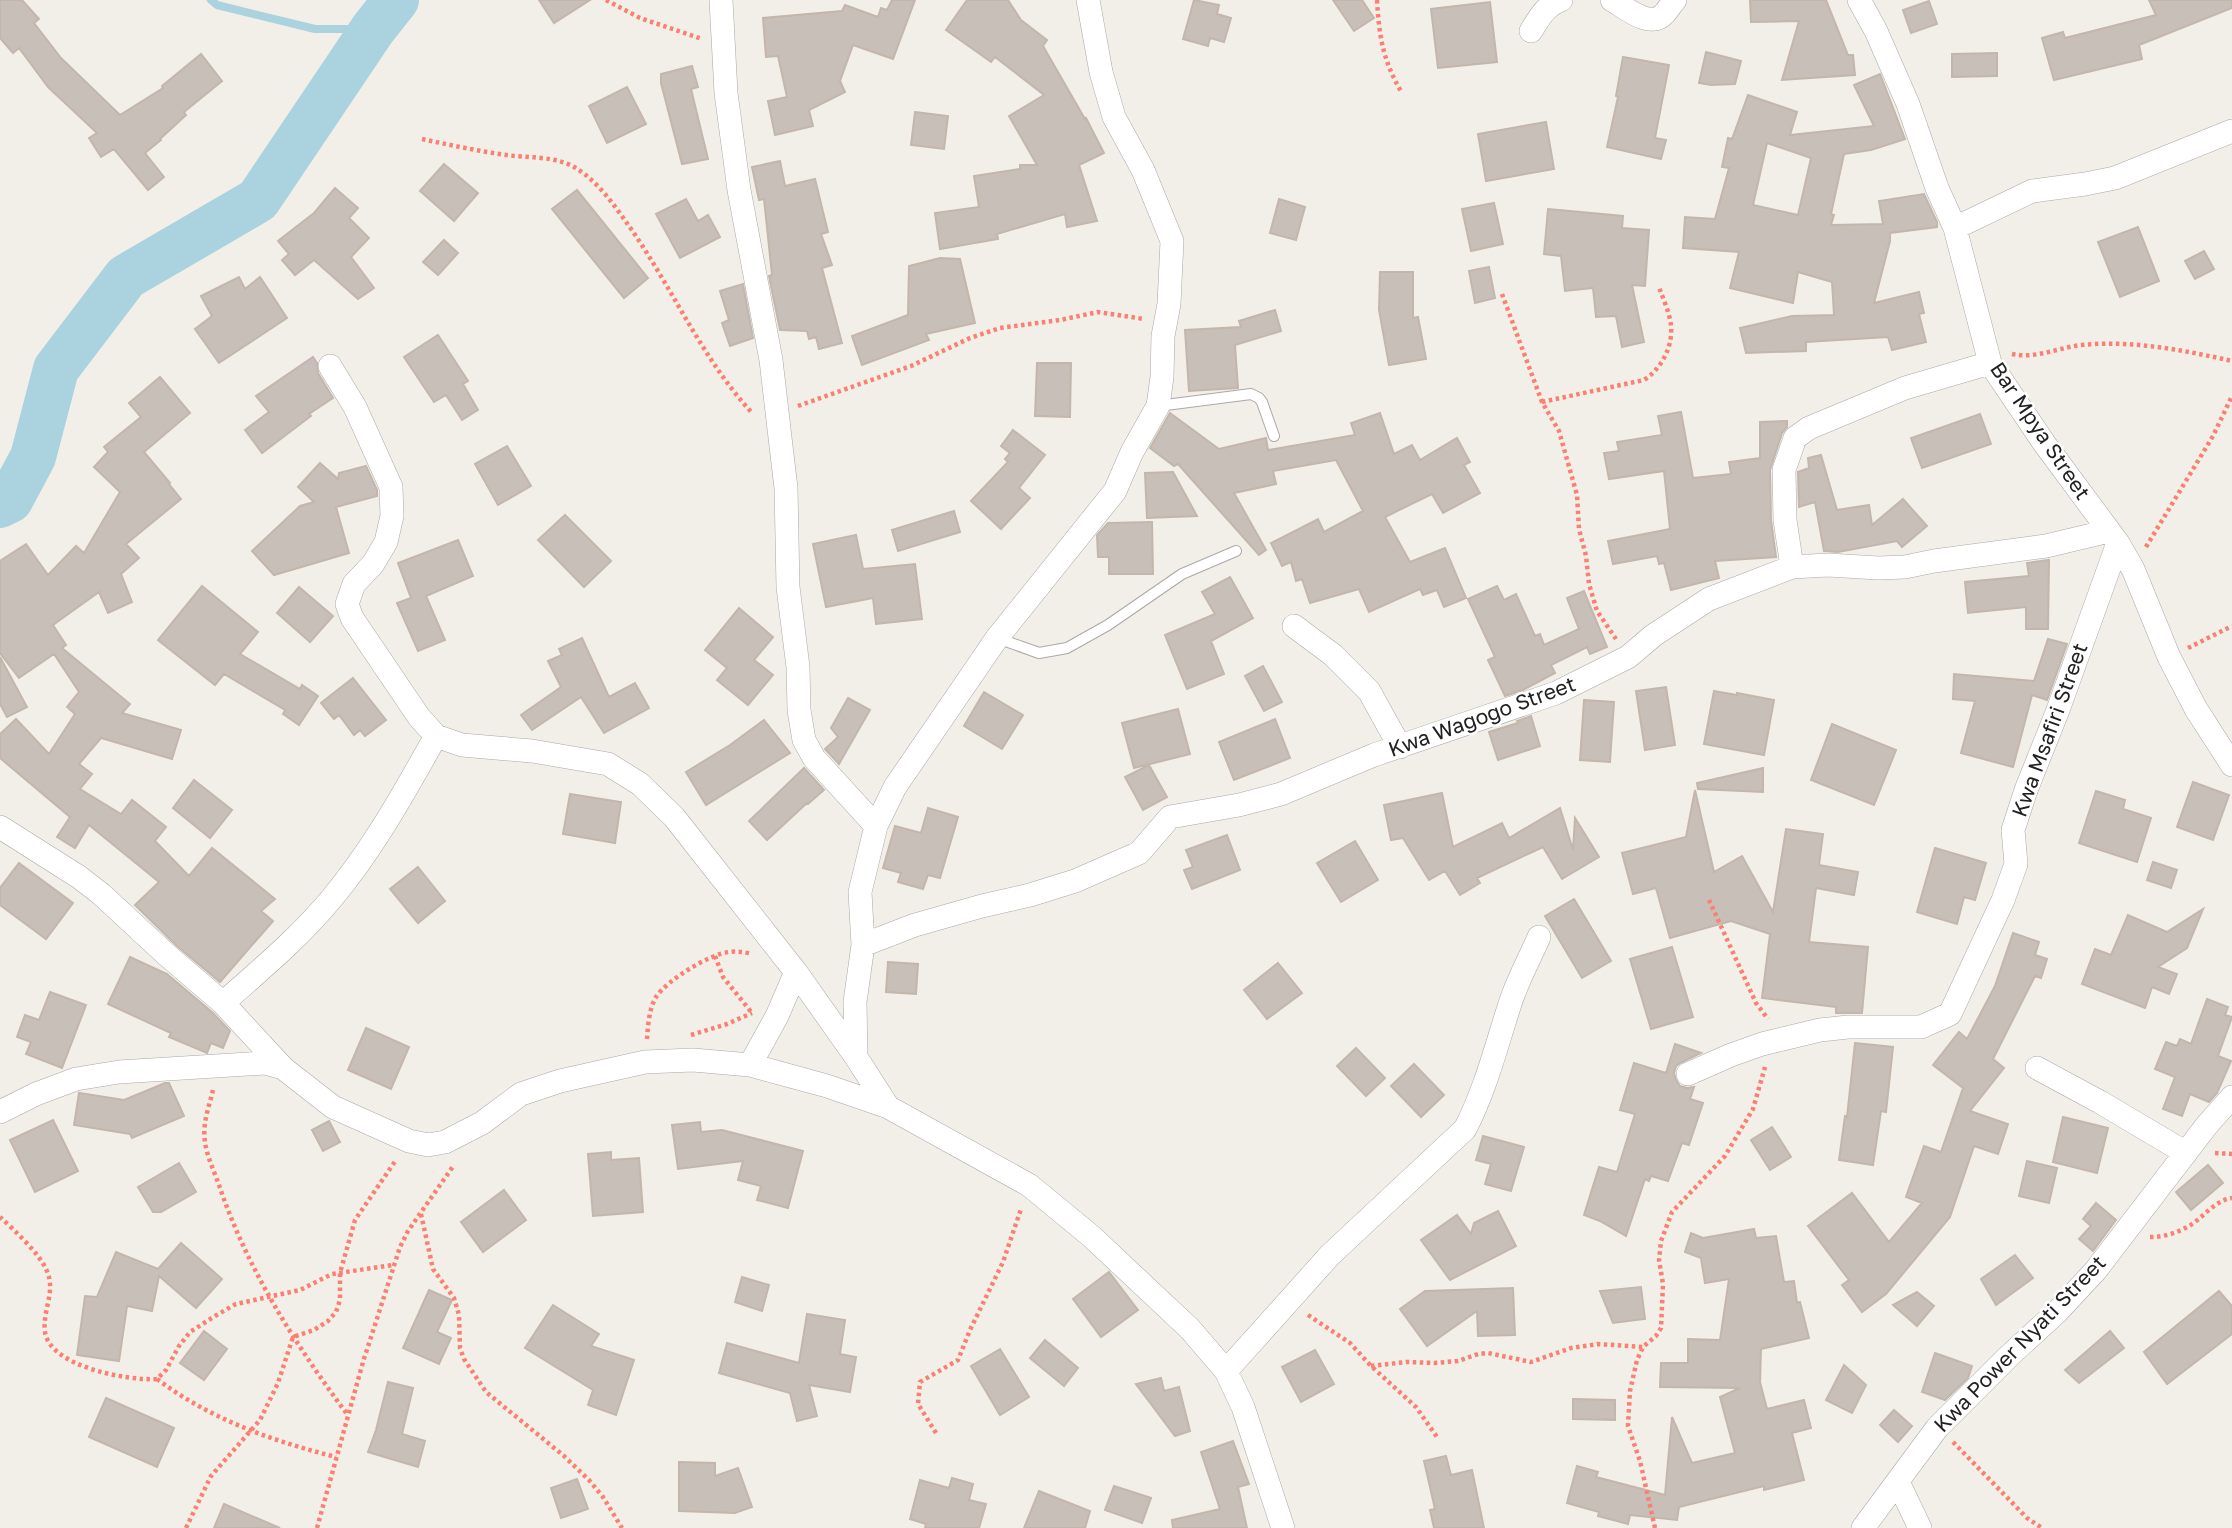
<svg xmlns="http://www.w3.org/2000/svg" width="2232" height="1528" font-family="'Golos Text',sans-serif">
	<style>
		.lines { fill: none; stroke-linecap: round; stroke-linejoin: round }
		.stream { stroke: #aad3df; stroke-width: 8 }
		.river { stroke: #aad3df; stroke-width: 46 }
		.building { fill: #c7bfb8; stroke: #c4b6ab; stroke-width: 2; fill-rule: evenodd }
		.lane-casing { stroke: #a9a9a9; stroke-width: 12 }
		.street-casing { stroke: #a9a9a9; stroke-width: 24 }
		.path { stroke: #fa8072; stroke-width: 4.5; stroke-dasharray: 3.5 3.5; stroke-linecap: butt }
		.lane { stroke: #fff; stroke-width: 10 }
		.street { stroke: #fff; stroke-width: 23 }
		.labels { text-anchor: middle; stroke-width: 5; stroke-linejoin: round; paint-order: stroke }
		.street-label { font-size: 21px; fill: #222; stroke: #fff }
	</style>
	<rect width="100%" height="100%" fill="#f2efe9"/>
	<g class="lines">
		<path class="stream" d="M211,0L217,5L315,29H373"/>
		<path class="river" d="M0,505L10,500L33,457L56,369L126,277L258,200L373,29L396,0"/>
	</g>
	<path class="building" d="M0,0H22L39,19L34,23L61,58L120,115L163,88L162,86L201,54L222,81L184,112L186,115L160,139L161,140L145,153L164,177L148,190L114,149L101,157L89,138L97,133L48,87L19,48L13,53L0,38Z
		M539,0H590L554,23Z
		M892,0H915L893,59L853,45L840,81L845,92L809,110L813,126L775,135L768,101L787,97L778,56L766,57L763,18L842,11L845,5L878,17L881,8L887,10Z
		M967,0H1008L1021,20L1047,40L1043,46L1085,119L1086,118L1104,153L1079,165L1097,221L1067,227L1065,214L997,234L998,239L940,249L935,213L979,207L974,176L1020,169V165H1037L1009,116L1044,95L995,57L991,62L946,30Z
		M1194,0L1219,5L1217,14L1231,18L1224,42L1210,38L1208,46L1183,39Z
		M1333,0H1362L1374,18L1354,31Z
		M1750,0H1826L1848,55H1853L1855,75L1782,80L1799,21L1751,22Z
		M2149,0H2232V8L2139,45L2142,59L2054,80L2042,38L2063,32L2065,38L2156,15Z
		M1929,1L1937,24L1911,33L1903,10Z
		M1490,2L1497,62L1438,68L1431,9Z
		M1706,52L1741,61L1735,84L1711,85L1699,83Z
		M1997,53V76L1952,77V54Z
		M1623,57L1669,65L1655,138L1666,140L1661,159L1607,147L1618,97L1616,96Z
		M692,66L698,87L691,89L708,159L682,164L661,83V74Z
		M1880,74L1905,139L1871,150L1844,154L1831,214L1834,215L1831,225L1883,224L1879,201L1924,194L1937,222V227L1890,233V241L1874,303L1919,292L1924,313L1919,314L1926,342L1892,350L1888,337L1806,342V351L1746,353L1740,328L1792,316L1834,315L1832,282L1798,272L1793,303L1730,288L1739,252L1683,248L1685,217L1715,219L1729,168L1722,167L1728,138L1732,139L1748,95L1797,112L1790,135L1874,126L1854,85ZM1767,143L1811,158L1798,215L1753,205Z
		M627,87L646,124L607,143L589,106Z
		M915,112L948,116L944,149L911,145Z
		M1546,122L1554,169L1486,181L1478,134Z
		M780,161L785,186L815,179L828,232L821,234L832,265L822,268L842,343L819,349L816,337L809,339L807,331L780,330L769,276L772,275L764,199L759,200L752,167Z
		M444,164L478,193L454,221L420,191Z
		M335,188L358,208L349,218L369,238L351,257L374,288L358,299L314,260L295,275L282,260L289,254L278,241L314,213Z
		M577,190L648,278L624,298L552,209Z
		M686,199L698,221L708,215L720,237L680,258L656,214Z
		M1279,199L1305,207L1296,240L1270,233Z
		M1494,203L1503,244L1471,251L1462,209Z
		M1548,209L1623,216L1622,228L1649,230L1645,286L1632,285L1644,342L1622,347L1616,316L1596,317L1593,288L1565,291L1561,256L1544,254Z
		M2138,227L2159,281L2120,297L2098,242Z
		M444,240L458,253L438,275L423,262Z
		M2204,251L2214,269L2195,279L2185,261Z
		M940,258L960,259L975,323L926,334L929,340L862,365L852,336L908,315L909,266Z
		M1489,267L1495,298L1475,303L1469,271Z
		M1380,272H1413V318L1418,317L1426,359L1389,365L1379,310Z
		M239,277L245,289L260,277L287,318L219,363L195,329L212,316L201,296Z
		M743,284L753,338L730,346L722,323L729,320L720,291Z
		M1275,310L1281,331L1235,345L1238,388L1189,391L1185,330L1241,327L1239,321Z
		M438,335L468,381L463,384L478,410L462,420L446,395L434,402L404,357Z
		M313,357L317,363L318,373L333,398L309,414L311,416L262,453L245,430L269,412L256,396Z
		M1037,363H1071L1070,417L1035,416Z
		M160,377L190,413L144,452L170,483L169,484L181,499L126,544L139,558L121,574L132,602L108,613L99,592L53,625L66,645L62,648L130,704L122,713L181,730L172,759L101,738L79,764L92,774L80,789L121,814L132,800L166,827L155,841L189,876L212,848L275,899L261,911L273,921L220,982L177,946L135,905L159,882L89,825L75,848L57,837L70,817L0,758V734L16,719L49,754L75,714L67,707L79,692L54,654L19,678L0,653V561L26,544L48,575L76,546L84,553L120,492L94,467L108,452L104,447L141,417L129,403Z
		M1681,412L1693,478L1731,474L1729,462L1760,458V422L1787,421V427L1782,433L1770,470L1771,520L1776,557L1715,561L1719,578L1671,590L1664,563L1659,564L1657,556L1613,564L1608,541L1670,529L1664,471L1609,479L1604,453L1619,451L1617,442L1662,435L1658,416Z
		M1170,413L1219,449L1266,438L1268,450L1355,435L1351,423L1380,413L1394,454L1412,445L1420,460L1457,438L1470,462L1464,465L1480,493L1443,513L1432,494L1385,517L1410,562L1445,548L1466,598L1444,607L1437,590L1423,595L1420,589L1369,612L1359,589L1310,603L1302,579L1296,581L1291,562L1282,566L1271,543L1318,519L1324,532L1363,511L1336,460L1273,471L1276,484L1234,493L1266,550L1259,555L1178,464L1174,466L1150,448Z
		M1980,414L1991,444L1922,468L1911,438Z
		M1013,430L1045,455L1019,488L1030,498L1001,529L971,501L1008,462L1005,459L1010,453L1001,446Z
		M507,446L531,486L498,505L475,464Z
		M1821,455L1837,510L1869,505L1872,525L1903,499L1927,526L1902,547L1897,541L1838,552L1824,551L1815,502L1799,507L1798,472L1809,468L1808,458Z
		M320,463L338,479L339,473L366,466L377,490V496L336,507L349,553L274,575L252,551L300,506L314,502L298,487Z
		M1173,472L1197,516L1147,518L1145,473Z
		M954,511L960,532L898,551L892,530Z
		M565,515L611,561L584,587L538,540Z
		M1152,522L1153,574H1109V557H1098L1097,535L1108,523Z
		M856,535L863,569L915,564L922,619L876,624L873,598L826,607L813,544Z
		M458,540L473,576L426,596L445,640L418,651L397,603L411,598L398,563Z
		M2049,560L2048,629H2026V607L1968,613L1965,582L2029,576L2027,563Z
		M1230,577L1253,618L1211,641L1224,674L1187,689L1165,635L1215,614L1202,592Z
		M202,586L258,632L240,654L300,689L302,685L318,696L299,725L283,714L285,710L224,674L215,685L158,640Z
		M1497,586L1504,600L1516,594L1535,636L1540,634L1544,645L1579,629L1567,598L1584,591L1607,647L1590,654L1587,647L1551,665L1555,673L1523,690L1505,696L1488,660L1495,657L1468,599Z
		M299,587L333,616L310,642L277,613Z
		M739,608L773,637L754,660L773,675L748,705L717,680L727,668L705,650Z
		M582,638L609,697L635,683L649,708L604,733L581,697L532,730L521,715L561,687L548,661L562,655L559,649Z
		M2048,639L2067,644L2047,700L2032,695L2013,767L1961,753L1975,701L1953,699L1954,674L2034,681Z
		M0,657L27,707L7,717L0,704Z
		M1263,666L1282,702L1264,711L1245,676Z
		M353,678L386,720L365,736L360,730L354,735L339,715L334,719L321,703Z
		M1666,687L1675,745L1645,750L1636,691Z
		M1714,691L1737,695V693L1774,700L1764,755L1704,744Z
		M984,692L1023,715L1002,749L964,726Z
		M848,698L870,710L839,764L825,749L838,737L831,728Z
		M1584,700L1614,702L1610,762L1580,760Z
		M1178,709L1190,754L1134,768L1122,723Z
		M1531,716L1540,746L1498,760L1489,732L1518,723L1517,721Z
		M1275,719L1290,758L1234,780L1219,742Z
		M764,720L790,753L706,805L686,772L730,745Z
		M1832,724L1896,750L1874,805L1811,780Z
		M1149,765L1167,797L1143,810L1125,777Z
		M804,768L824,790L808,804L807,803L767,840L749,821Z
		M1763,768V792L1698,789L1697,783Z
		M194,780L232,810L210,838L173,808Z
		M2193,782L2229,795L2213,840L2177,827Z
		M1695,790L1714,872L1742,856L1773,912L1786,829L1823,834L1819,865L1858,872L1854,895L1816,888L1809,942L1868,947L1862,1013H1836V1007L1762,998L1770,934L1731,921L1670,938L1656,888L1633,894L1622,853L1686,837Z
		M2096,791L2125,800L2123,809L2151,818L2137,862L2079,843Z
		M1442,793L1453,847L1502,823L1509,838L1560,808L1573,850L1575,818L1599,857L1562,879L1543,847L1477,878L1480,883L1460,895L1445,871L1429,880L1403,838L1391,840L1384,805Z
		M570,794L621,802L615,843L563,834Z
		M928,808L958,817L940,878L928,875L923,889L898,882L901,873L883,868L895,826L921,833Z
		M1227,835L1240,870L1192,889L1184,870L1193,867L1186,850Z
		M1355,841L1378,880L1341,902L1317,863Z
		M1935,848L1986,863L1975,900L1964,897L1957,924L1917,912Z
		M2153,862L2177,870L2171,888L2147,880Z
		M19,863L73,903L46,939L0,905V888Z
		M418,867L445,901L418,923L390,889Z
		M1574,899L1611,961L1582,978L1545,916Z
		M2203,909L2187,948L2158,967L2177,974L2169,994L2152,987L2145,1008L2082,984L2095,949L2111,955L2128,915L2167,932Z
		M2013,933L2039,942L2035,955L2047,959L2041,978L2035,976L1993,1059L2004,1068L1970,1111L2008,1124L1998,1154L1974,1146L1950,1217L1886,1294L1862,1312L1842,1285L1849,1280L1808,1226L1852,1193L1889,1242L1922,1203L1906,1197L1924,1146L1941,1152L1963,1088L1933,1065L1959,1032L1967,1039L1995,986Z
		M1672,947L1693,1017L1651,1029L1630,959Z
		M130,957L167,974L213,1013L230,1031L223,1048L211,1043L207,1053L169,1037L171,1033L108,1004Z
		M888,962L918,964L916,994L886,992Z
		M1278,963L1302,993L1267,1019L1244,990Z
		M50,992L86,1005L62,1068L26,1054L31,1042L17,1037L25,1015L39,1020Z
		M2207,999L2228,1007L2225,1015L2232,1017L2218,1056L2231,1061L2217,1093L2209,1102L2190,1094L2182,1116L2163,1109L2175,1077L2155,1069L2166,1042L2177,1046L2180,1039L2191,1044Z
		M366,1028L409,1047L391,1089L348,1070Z
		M1855,1043L1893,1047L1886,1112L1881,1111L1873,1165L1839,1160L1845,1116L1847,1117Z
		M1675,1044L1701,1053L1682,1062L1676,1066L1674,1073L1676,1080L1680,1086L1687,1088L1694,1087L1690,1099L1703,1103L1689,1145L1682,1143L1668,1181L1651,1176L1649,1181L1645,1179L1626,1236L1600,1221L1584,1215L1599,1167L1617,1172L1635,1114L1620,1110L1634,1063L1666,1073Z
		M1356,1048L1385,1078L1366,1096L1337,1066Z
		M1414,1064L1444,1095L1421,1117L1391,1086Z
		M165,1083H169L184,1116L132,1138L130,1134L74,1125L79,1093L124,1100Z
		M2063,1117L2108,1128L2097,1173L2053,1162Z
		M53,1120L78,1171L35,1192L10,1140Z
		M329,1121L340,1142L323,1151L312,1130Z
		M700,1122L701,1132L722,1130L803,1151L788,1208L757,1200L761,1186L738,1180L743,1161L678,1169L672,1125Z
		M1772,1127L1791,1157L1770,1170L1751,1140Z
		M1483,1136L1524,1147L1511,1191L1485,1184L1491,1164L1476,1160Z
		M611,1152V1160L639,1158L643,1212L593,1216L588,1154Z
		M2027,1161L2057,1168L2049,1203L2019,1196Z
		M179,1163L196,1192L161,1212H153L138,1187Z
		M2208,1165L2223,1183L2191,1210L2176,1192Z
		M504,1190L526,1220L483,1252L461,1222Z
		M2096,1203L2116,1220L2093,1251L2079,1239L2091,1226L2083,1219Z
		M1498,1211L1516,1246L1450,1280L1421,1240L1457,1215L1471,1234L1474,1223Z
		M1754,1229L1756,1238L1776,1236L1784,1282L1794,1281L1797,1303L1800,1302L1809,1338L1761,1349L1760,1382L1767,1409L1804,1400L1811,1428L1792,1433L1804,1480L1764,1490V1486L1679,1507L1677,1520L1630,1515L1628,1524L1598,1516L1599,1512L1567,1503L1577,1466L1598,1472L1596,1477L1665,1495L1672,1417L1692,1463L1735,1453L1720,1397L1740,1388L1660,1387L1661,1363H1688V1339L1720,1340L1729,1279L1705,1283L1701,1258L1685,1252L1691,1233L1703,1238Z
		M181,1243L222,1279L196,1308L159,1276L152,1311L127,1306L119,1361L77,1355L85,1296L97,1297L116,1252L158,1269Z
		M2015,1255L2033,1278L1996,1305L1981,1279Z
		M1109,1272L1138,1310L1101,1337L1073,1299Z
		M742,1277L769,1285L762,1311L735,1302Z
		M1641,1287L1645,1319L1613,1323L1600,1291Z
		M1513,1288L1515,1335L1478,1336L1477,1311L1427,1346L1400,1309L1425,1291Z
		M429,1290L452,1300L437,1332L451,1338L439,1364L403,1348Z
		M2219,1291L2232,1306V1334L2167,1384L2144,1352Z
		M1917,1292L1934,1306L1917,1326L1893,1305Z
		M553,1305L599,1334L591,1346L634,1360L616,1415L588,1405L593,1390L525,1348Z
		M807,1314L845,1320L840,1354L856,1357L850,1392L809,1385L817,1416L797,1421L790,1393L719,1373L727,1343L799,1363Z
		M204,1331L227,1349L204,1380L180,1363Z
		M2110,1331L2124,1348L2079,1383L2065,1370Z
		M1045,1340L1078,1368L1064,1386L1030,1358Z
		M1000,1349L1029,1397L1000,1415L971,1366Z
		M1315,1350L1334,1384L1301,1402L1282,1367Z
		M1935,1353L1972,1366L1968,1378L1945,1400L1922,1392Z
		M1844,1365L1866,1385L1852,1413L1826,1400Z
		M1161,1378L1164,1391L1179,1387L1190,1431L1175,1436L1136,1384Z
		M388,1382L413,1388L402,1434L425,1441L418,1467L368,1452L376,1430Z
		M106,1398L174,1428L157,1467L89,1437Z
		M1573,1399L1615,1400V1420L1573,1419Z
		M1894,1410L1912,1426L1898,1442L1880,1425Z
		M1233,1441L1249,1484L1238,1487L1247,1528H1173L1172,1520L1220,1509L1201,1452Z
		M1446,1456L1451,1475L1472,1470L1484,1528H1434L1430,1510L1435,1509L1424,1461Z
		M679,1462L715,1463V1476L738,1468L752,1507L735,1513L679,1511Z
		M952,1478L973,1484L969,1500L986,1504L979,1528H925L926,1524L910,1519L920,1480L949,1488Z
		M577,1479L588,1509L561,1518L551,1488Z
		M1114,1486L1151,1498L1142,1523L1105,1510Z
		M1039,1491L1090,1511L1085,1528H1024Z
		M224,1504L280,1528H214Z"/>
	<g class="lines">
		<g class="lane-casing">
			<path id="lane" d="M1158,406L1251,394L1259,398L1262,402L1274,436
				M997,638L1039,653L1067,648L1108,625L1182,574L1236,551"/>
		</g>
		<g class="street-casing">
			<path id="street" d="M721,0L726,93L739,190L771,360L781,446L786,488L788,587L798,667L799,710L804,740L814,758L876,826
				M1612,0C1626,8 1650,29 1664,14C1668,10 1671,4 1675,0
				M1859,0L1876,31L1908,104L1937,188L1955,228L1990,363L2044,443L2118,543L2133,569L2169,657L2196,709L2232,765
				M1531,31C1539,18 1546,5 1561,0
				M1955,228L2032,191L2085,184L2115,178L2232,131
				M330,366L355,407L391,487L392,516L386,542L373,564L354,584L347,604L352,618L419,717L436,736L462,745L532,751L608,764L640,784L674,817L796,972L856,1057L888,1107
				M1792,567L1785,520L1784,470L1795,438L1809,428L1905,388L1990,363
				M1294,626L1333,655L1369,691L1400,747
				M0,827L79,877L101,894L168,956L223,1003L283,1068
				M863,945L915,925L982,906L1030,895L1075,881L1139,853L1170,817L1239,805L1281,794L1374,755L1556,693L1628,657L1654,635L1709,599L1792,567L1828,565L1878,568L1905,567L1934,561L2046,546L2109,531
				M223,1003C260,970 300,937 332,898C373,849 405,791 436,736
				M856,1057L855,1002L863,945L860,892L876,826L895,787L997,638L1115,491L1132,452L1158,406L1162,377L1163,336L1169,304L1172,241L1143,170L1114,117L1101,72L1088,0
				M750,1065L777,1016L796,972
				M2037,1068L2100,1102L2186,1153
				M1688,1074L1731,1055L1762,1044L1820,1030L1848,1027H1921L1950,1014L2003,900L2016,864L2013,830L2026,790L2058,710L2118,543
				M0,1112L36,1094L76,1079L119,1072L265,1063L283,1068L333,1107L409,1141L428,1145L445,1142L482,1123L521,1094L560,1081L645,1062L693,1060L750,1065L827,1086L888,1107L1029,1185L1091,1236L1190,1329L1226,1371L1243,1407L1283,1528
				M1226,1371L1330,1255L1465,1129C1485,1091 1496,1047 1509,1007C1516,983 1529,960 1539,937
				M1898,1482L1920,1528
				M1863,1528L1937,1428L2009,1356L2057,1312L2096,1270L2207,1125L2232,1097"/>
		</g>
		<path class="path" d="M606,0L640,18L702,39
			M1377,0C1379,36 1383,61 1402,93
			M422,139C450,145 478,151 506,155C528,158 555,156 574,167C597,180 614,205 629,226C672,287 702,359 753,414
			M1502,294L1542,402L1559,431L1577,495L1579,529L1586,556L1589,584L1597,611L1616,639
			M2012,354C2036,359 2057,348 2081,345C2132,340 2183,350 2232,361
			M1542,402L1644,380C1661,369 1673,347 1671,326C1670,313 1663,299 1659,287
			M798,406L911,366L970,338L1000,328L1060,320L1098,312L1144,319
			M2146,547L2213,436L2232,396
			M2188,648L2232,626
			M1709,900L1756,1003L1768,1019
			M715,956L723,977L752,1013
			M691,1035L727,1024L752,1013
			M647,1039C648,1025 649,1009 656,997C667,980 710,954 729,952C737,951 744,952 751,954
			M213,1090C209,1107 202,1124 205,1142C207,1157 215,1173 220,1188C248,1270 295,1344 347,1414
			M2215,1153L2232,1154
			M421,1214L433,1269L454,1298L459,1315L460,1348L464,1359L486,1392L564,1456L589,1480L603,1497L622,1528
			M0,1217C14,1230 38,1252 46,1269C57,1291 42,1310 45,1332C50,1367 129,1381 157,1379L166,1370L179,1346L190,1332L215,1316L236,1304L300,1290L332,1274L393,1265
			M2150,1237C2164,1237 2177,1233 2189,1226C2203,1218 2215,1200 2232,1198
			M1308,1315L1350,1343L1371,1366L1416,1407L1437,1437
			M1371,1366L1406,1362L1434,1363L1458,1361L1478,1354L1488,1353L1531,1362L1571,1348L1598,1344L1643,1347
			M157,1379C210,1419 272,1441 336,1457
			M936,1433L918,1404L920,1382L958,1360L970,1330L1003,1262L1021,1209
			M1953,1442L2027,1518L2042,1528
			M186,1528L211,1476L260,1420L278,1383L293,1337L314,1330L328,1321L336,1312L340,1300V1273L355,1220L396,1160
			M317,1528L363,1362L400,1247L408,1231L454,1165
			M1655,1528L1640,1461L1628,1426L1630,1391L1637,1360L1643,1347L1656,1336L1661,1328L1663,1284L1659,1260L1661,1241L1672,1212L1725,1156L1753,1109L1765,1067"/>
		<use href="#lane" class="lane"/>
		<use href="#street" class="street"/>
	</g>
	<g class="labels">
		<g class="street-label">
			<text transform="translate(2040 431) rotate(56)" y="7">Bar Mpya Street</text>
			<text transform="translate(1482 717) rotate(-20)" y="7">Kwa Wagogo Street</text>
			<text transform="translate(2050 730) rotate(-70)" y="7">Kwa Msafiri Street</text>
			<text transform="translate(2020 1344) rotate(-46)" y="7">Kwa Power Nyati Street</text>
		</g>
	</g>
</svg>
